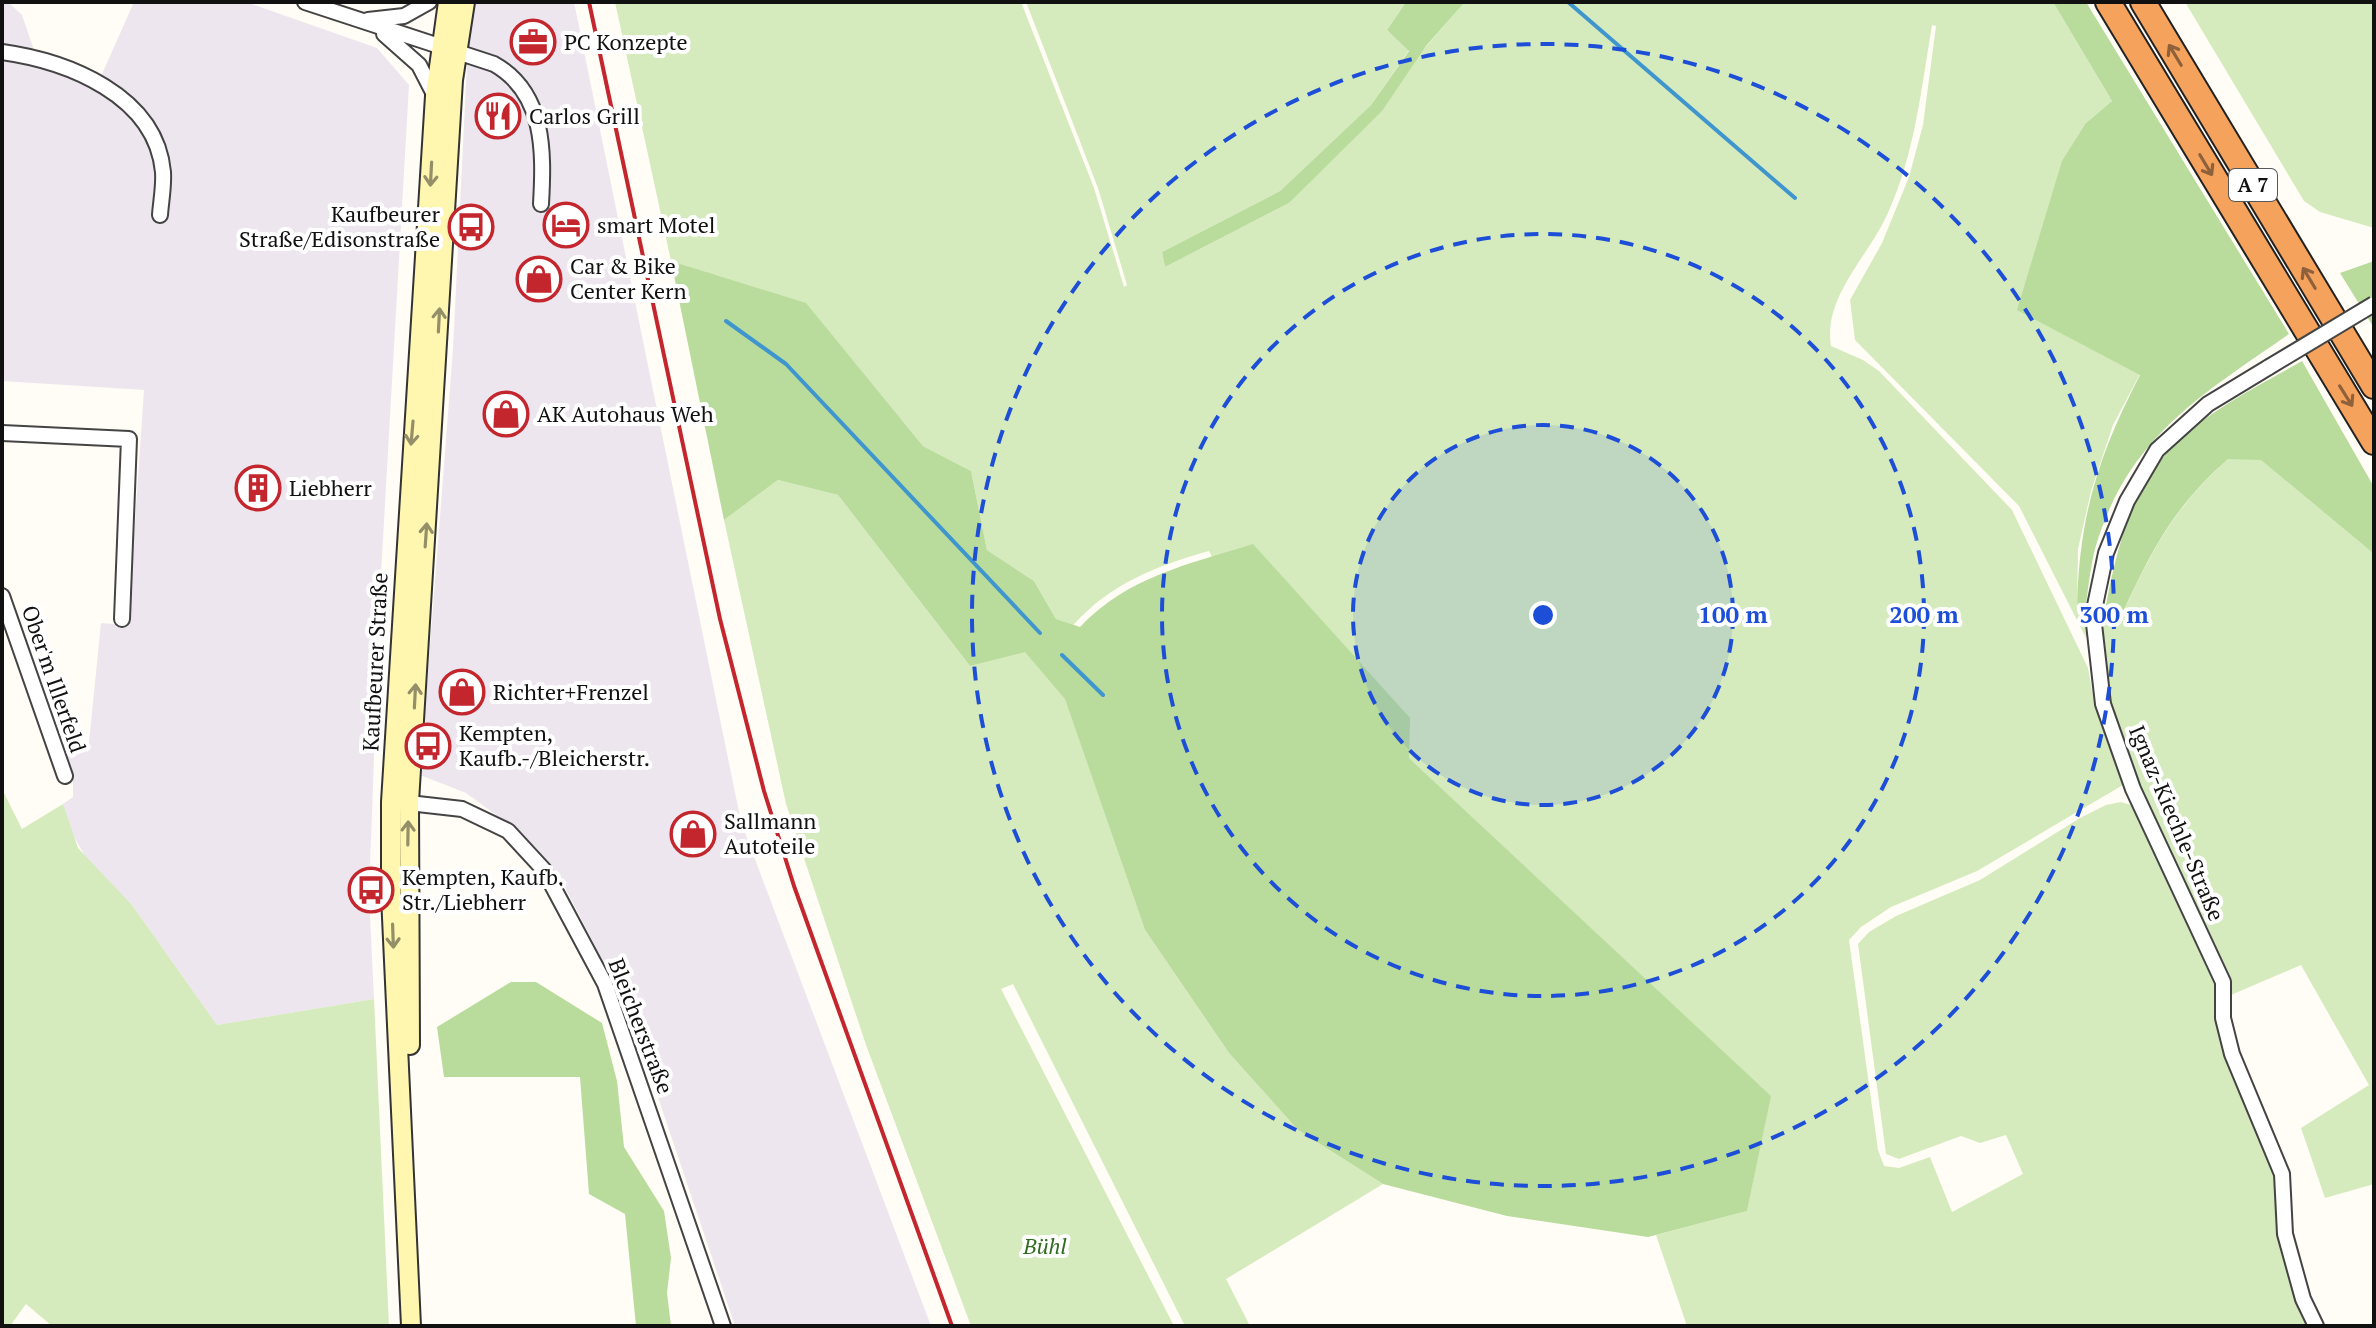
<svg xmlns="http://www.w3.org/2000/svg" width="2376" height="1328" font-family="'PT Serif',serif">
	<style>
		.industrial { fill: #eee6ef }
		.green { fill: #d5ebbd }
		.forest { fill: #b9dc9c }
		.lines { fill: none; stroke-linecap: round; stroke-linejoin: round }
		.stream { stroke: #3f96cf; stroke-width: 4 }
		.street-casing { stroke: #444; stroke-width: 18 }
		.secondary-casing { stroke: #333; stroke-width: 22 }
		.highway-casing { stroke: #222; stroke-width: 28 }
		.street { stroke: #fff; stroke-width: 14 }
		.secondary { stroke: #fff6b0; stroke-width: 18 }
		.highway { stroke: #f5a25d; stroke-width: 24 }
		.rail { stroke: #c4262e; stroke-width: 4 }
		.street-bridge-casing { stroke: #444; stroke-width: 18; stroke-linecap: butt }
		.street-bridge { stroke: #fff; stroke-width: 14 }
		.oneway { stroke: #8e613b }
		.oneway2 { stroke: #948f68 }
		.ring { fill: none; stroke: #1d4ed8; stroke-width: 4; stroke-dasharray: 14 10 }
		.labels { text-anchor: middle; stroke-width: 8; stroke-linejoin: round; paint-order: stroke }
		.shield { fill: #fff; stroke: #585858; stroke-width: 2 }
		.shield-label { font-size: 20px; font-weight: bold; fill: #111 }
		.poi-label { font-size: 22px; fill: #111; stroke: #fff; text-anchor: start }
		.street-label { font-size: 22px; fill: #111; stroke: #fff }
		.park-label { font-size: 22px; font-style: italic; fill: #2f6b1f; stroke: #fff }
		.centre { fill: #1d4ed8; stroke: #fff; stroke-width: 4 }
		.ring-label { font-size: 24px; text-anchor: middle; font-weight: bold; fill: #1d4ed8; stroke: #fff; stroke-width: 8; stroke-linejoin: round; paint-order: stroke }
	</style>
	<rect width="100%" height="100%" fill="#fffdf5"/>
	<path class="industrial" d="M2,2H8L22,15L35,53L102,74L134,2H246L377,48L409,85L380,591L369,895L374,999L217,1025L132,905L89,863L70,830L63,804L73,797V775L60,735L88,752L101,623L128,625L144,390L2,381Z
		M470,2H574L741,822L931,1326H735L630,1014L557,872L521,833L466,793L420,775L453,349Z"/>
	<path class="green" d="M615,2H1021L1094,188L1124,287L1127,285L1098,188L1026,2H1406L1387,30L1409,50L1371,105L1280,191L1162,252L1165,267L1289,203L1465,2H2053L2112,101L2086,123L2140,374L2113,425L2091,491L2078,549L2077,607L2085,611L2086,638L2019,506L1855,340L1850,300L1882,243L1909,177L1923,125L1936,26L1932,25C1921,90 1915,154 1887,215C1868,257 1823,297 1831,346L1863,360L1879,371L2012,510L2088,668L2095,706L2123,785L1977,871L1891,907L1861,927L1849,940L1878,1150L1884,1166L1899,1168L1930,1157L1952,1212L2023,1174L2006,1135L1980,1143L1961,1136L1899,1159L1886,1154L1858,944L1869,932L1896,916L1980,880L2080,818L2106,805L2121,802L2131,805L2215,986L2218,1020L2263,1135L2274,1176L2277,1236L2309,1326H1687L1656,1235L1747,1211L1770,1096L1409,758L1253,545L1212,557L1209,551C1156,566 1112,583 1073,625L1056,619L1034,581L987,550L971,471L923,446L806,304L671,261Z
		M2185,2H2374V228L2320,212L2304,201Z
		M2228,459H2260L2374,554V1184L2325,1198L2301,1128L2369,1085L2301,965L2231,995L2229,979L2140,786L2109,703L2102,659L2104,616L2116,627C2149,557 2169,512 2228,459Z
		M778,480L838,495L970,666L1025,651L1065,698L1145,930L1229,1053L1298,1130L1383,1184L1226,1279L1250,1326H1185L1013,984L1001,989L1174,1326H971L866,1045L786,804L724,520Z
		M2,789L22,829L63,804L78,848L132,905L217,1025L374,999L389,1326H52L26,1304L10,1326H2Z"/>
	<path class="forest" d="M1406,2H1465L1426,46L1382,111L1289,203L1165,267L1162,252L1280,191L1371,105L1409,51L1387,30Z
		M2053,2H2086L2289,334C2200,396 2127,438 2095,549C2090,569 2088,591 2085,611L2077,608C2079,516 2098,456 2140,375L2017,310L2062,161L2086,123L2112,101Z
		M671,261L806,303L923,446L971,471L987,550L1034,581L1056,619L1080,627C1127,577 1189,564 1253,544L1410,718L1409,758L1771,1096L1747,1211L1648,1237L1507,1216L1383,1184L1298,1130L1229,1053L1145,930L1065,699L1025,652L970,666L838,495L778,480L724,520Z
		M2374,261V328L2340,273Z
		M2302,361L2374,487V554L2261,460L2228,459C2169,511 2148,558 2116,627L2104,616C2114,561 2127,500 2164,456C2200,414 2255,388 2302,361Z
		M511,982H536L602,1023L617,1081L624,1147L664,1211L671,1258L667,1293L671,1326H636L625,1214L589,1194L580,1077H444L437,1027Z"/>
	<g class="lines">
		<path class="stream" d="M1568,2L1795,198
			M726,321L786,364L1040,633
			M1062,655L1103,695"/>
		<g class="street-casing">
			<path id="street" d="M305,2L494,64C545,93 544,151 541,204
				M368,20L404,16L429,2
				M384,34L419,65L435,96
				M2,52C67,61 156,95 163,172C164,186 161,201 160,215
				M2269,367L2208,404L2157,450L2127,501L2106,553L2093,615L2103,704L2133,789L2223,982V1018L2232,1054L2282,1174L2285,1234L2303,1299L2316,1326
				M2,433L129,439L122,619
				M2,596L65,776
				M400,802L462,809L508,831L544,870L605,984L723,1326"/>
		</g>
		<g class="secondary-casing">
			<path id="secondary" d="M410,1045L409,802L453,80L465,2
				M411,1326L391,896V802L435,96L448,2"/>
		</g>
		<g class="highway-casing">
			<path id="highway" d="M2108,2L2374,442
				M2143,2L2374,386"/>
		</g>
		<use href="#street" class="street"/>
		<use href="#secondary" class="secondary"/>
		<use href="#highway" class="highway"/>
		<path class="rail" d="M589,2L720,619L764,791L794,886L952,1326"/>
		<g class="street-bridge-casing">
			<path id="street-bridge" d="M2269,367L2374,304"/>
		</g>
		<use href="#street-bridge" class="street-bridge"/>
	</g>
	<defs><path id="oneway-shaft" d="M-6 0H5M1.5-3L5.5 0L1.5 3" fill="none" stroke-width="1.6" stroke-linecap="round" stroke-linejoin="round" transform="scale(2)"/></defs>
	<g class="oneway">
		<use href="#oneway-shaft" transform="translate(2175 55) rotate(-121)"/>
		<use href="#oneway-shaft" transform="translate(2206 165) rotate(59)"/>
		<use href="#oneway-shaft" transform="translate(2309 278) rotate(-121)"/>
		<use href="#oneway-shaft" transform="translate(2346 396) rotate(58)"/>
	</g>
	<g class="oneway2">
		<use href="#oneway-shaft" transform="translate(431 174) rotate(93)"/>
		<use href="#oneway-shaft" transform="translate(439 320) rotate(-87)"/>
		<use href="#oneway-shaft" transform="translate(412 433) rotate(95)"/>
		<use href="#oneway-shaft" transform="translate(426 535) rotate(-86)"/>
		<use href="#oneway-shaft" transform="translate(415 696) rotate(-87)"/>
		<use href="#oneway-shaft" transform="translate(408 833) rotate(-89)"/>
		<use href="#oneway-shaft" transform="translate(393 936) rotate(88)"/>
	</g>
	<circle cx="1543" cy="615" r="190" fill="#1d4ed8" fill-opacity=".12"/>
	<g class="ring">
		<circle cx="1543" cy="615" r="190"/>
		<circle cx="1543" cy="615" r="381"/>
		<circle cx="1543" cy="615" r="571"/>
	</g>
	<defs>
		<g id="office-ring" transform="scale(2.3)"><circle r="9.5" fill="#fff" stroke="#c4262e" stroke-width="1.5"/><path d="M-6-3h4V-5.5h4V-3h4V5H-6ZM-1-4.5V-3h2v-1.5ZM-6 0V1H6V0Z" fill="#c4262e"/></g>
		<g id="restaurant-ring" transform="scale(2.3)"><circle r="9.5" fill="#fff" stroke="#c4262e" stroke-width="1.5"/><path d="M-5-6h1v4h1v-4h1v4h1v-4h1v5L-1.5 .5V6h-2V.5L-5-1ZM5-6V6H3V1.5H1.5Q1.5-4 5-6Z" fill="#c4262e"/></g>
		<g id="hotel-ring" transform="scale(2.3)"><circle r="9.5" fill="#fff" stroke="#c4262e" stroke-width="1.5"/><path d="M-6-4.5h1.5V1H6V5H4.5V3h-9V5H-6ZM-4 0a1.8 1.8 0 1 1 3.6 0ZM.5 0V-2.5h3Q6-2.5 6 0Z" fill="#c4262e"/></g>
		<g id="bus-ring" transform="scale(2.3)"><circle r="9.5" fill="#fff" stroke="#c4262e" stroke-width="1.5"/><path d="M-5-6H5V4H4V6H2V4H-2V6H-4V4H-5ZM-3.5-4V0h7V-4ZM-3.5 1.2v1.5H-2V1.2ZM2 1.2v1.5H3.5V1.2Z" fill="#c4262e"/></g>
		<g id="shop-ring" transform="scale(2.3)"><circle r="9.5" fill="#fff" stroke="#c4262e" stroke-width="1.5"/><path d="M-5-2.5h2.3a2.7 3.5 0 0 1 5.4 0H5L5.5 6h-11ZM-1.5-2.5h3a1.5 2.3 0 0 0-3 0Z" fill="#c4262e"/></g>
		<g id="building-ring" transform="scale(2.3)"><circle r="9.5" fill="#fff" stroke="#c4262e" stroke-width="1.5"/><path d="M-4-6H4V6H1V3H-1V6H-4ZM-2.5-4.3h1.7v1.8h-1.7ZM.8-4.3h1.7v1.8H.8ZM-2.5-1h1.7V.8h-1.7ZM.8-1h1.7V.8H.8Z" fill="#c4262e"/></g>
	</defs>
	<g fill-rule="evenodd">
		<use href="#office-ring" x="533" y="42"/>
		<use href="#restaurant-ring" x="498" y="116"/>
		<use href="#hotel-ring" x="566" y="225"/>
		<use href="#bus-ring" x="471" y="227"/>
		<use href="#shop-ring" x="539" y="279"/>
		<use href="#shop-ring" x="506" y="414"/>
		<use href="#building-ring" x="258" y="488"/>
		<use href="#shop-ring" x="462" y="692"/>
		<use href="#bus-ring" x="428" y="746"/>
		<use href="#shop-ring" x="693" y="834"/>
		<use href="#bus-ring" x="371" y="890"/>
	</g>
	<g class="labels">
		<rect class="shield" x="2229" y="169" width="48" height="32" rx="6"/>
		<g class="shield-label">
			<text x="2253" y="192">A 7</text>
		</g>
		<g class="poi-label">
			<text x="564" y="50">PC Konzepte</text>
			<text x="529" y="124">Carlos Grill</text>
			<text x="440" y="222" text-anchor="end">Kaufbeurer<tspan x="440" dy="25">Straße/Edisonstraße</tspan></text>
			<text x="597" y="233">smart Motel</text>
			<text x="570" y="274">Car &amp; Bike<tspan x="570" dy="25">Center Kern</tspan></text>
			<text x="537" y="422">AK Autohaus Weh</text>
			<text x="289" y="496">Liebherr</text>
			<text x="493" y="700">Richter+Frenzel</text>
			<text x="459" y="741">Kempten,<tspan x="459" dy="25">Kaufb.-/Bleicherstr.</tspan></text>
			<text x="724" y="829">Sallmann<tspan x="724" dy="25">Autoteile</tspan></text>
			<text x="402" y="885">Kempten, Kaufb.<tspan x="402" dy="25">Str./Liebherr</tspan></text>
		</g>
		<g class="street-label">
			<text transform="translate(375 662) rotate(-87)" y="8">Kaufbeurer Straße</text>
			<text transform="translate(54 679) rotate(71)" y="8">Ober'm Illerfeld</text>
			<text transform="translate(2177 823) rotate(67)" y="8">Ignaz-Kiechle-Straße</text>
			<text transform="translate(641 1026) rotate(69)" y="8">Bleicherstraße</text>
		</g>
		<g class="park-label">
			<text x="1045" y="1254">Bühl</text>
		</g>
	</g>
	<circle cx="1543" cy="615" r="12" class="centre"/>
	<g class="ring-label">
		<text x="1733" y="623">100 m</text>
		<text x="1924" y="623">200 m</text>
		<text x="2114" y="623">300 m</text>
	</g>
	<rect width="2376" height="1328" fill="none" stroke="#111111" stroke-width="8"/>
</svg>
